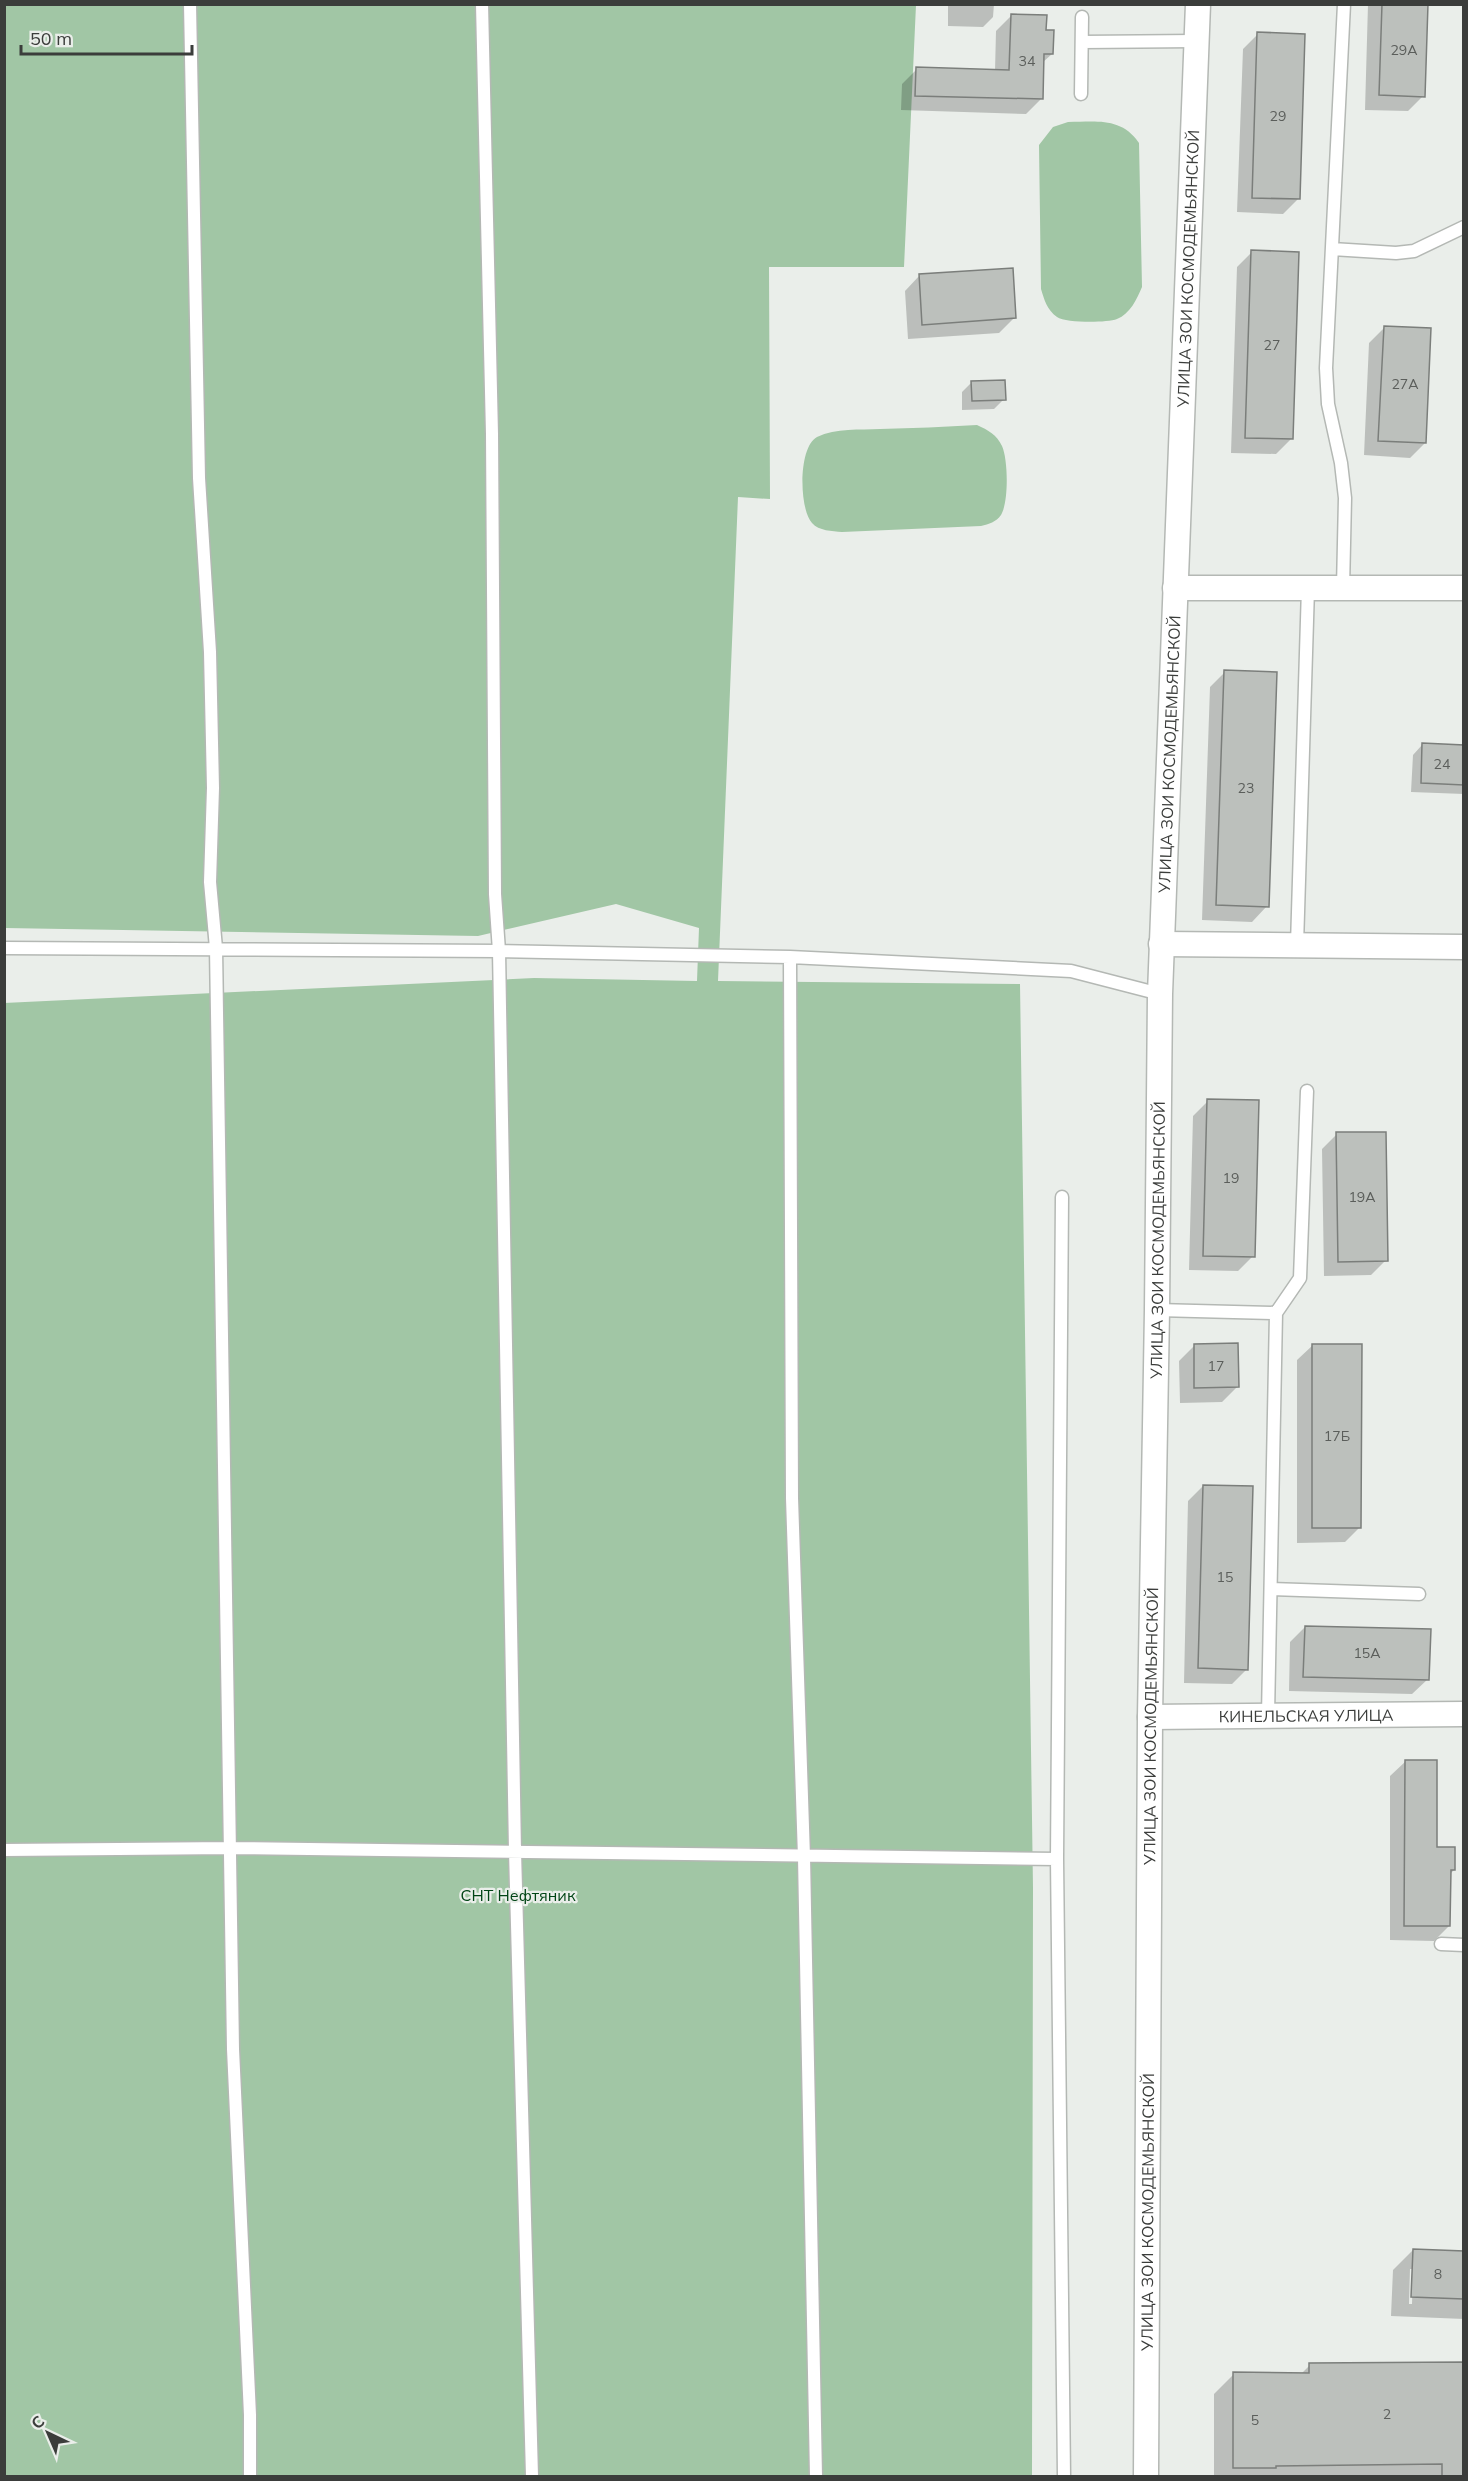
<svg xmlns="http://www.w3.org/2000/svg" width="1468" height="2481" font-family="Mulish,sans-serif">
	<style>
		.green { fill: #a1c6a5 }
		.shadow { fill: #0003; fill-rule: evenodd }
		.building { fill: #bcc0bc; stroke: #7b7e7b; stroke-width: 1.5 }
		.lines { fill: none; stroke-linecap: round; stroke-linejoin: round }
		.lane-casing { stroke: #b4b8b4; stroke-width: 15 }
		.street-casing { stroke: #b4b8b4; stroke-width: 27 }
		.lane { stroke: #fff; stroke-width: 12 }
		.street { stroke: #fff; stroke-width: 24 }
		.labels { text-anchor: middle; stroke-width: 4.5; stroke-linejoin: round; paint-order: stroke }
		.number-label { font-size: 14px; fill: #5b5e5b }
		.street-label { font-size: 16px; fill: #3b3d3b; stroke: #eaeeea }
		.park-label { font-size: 16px; fill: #004415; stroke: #eaeeea }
	</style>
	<rect width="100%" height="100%" fill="#eaeeea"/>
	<path class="green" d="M5,5H916L904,267H769L770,499L738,497L718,981L1020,984L1033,1888L1032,2476H5L4,1003L534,978L697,981L699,928L616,904L478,936L5,928Z
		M1068,122C1097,122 1121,117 1139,143L1142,287C1137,299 1130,314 1117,319C1106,323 1066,323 1057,317C1047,310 1044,299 1041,289L1039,145L1053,127Z
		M977,425C988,430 997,435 1002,446C1008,459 1009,502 1001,515C996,522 989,524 981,526L842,532C832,531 819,531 812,523C799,509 798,447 817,437C836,428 860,430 880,429C913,428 945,427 977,425Z"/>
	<path class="shadow" d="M948,4H994L993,17L983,27L948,26Z
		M1368,4H1426L1423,96L1408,111L1365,110Z
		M1012,15L1045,31L1052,54L1042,63L1041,99L1026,114L901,110L902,84L917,69L995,71L996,31Z
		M1258,34L1298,199L1283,214L1237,212L1243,49Z
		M1252,252L1291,439L1276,454L1231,453L1237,267Z
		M920,275L1014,318L999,333L908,339L905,291Z
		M1384,328L1425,443L1410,458L1364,455L1369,343Z
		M972,382L1004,399L994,409L962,410V392Z
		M1225,672L1267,906L1252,922L1202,920L1210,687Z
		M1422,745L1464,746V794L1411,792L1413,755Z
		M1208,1101L1253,1256L1238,1271L1189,1270L1193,1116Z
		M1337,1134L1386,1260L1371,1275L1324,1276L1322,1149Z
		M1313,1345L1360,1527L1345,1542L1297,1543V1360Z
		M1194,1346L1237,1387L1222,1402L1180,1403L1179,1361Z
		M1203,1486L1247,1669L1232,1684L1184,1683L1188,1501Z
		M1305,1627L1428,1679L1412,1694L1289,1691L1290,1642Z
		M1406,1761L1435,1849L1454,1870L1450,1874L1449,1926L1434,1941L1390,1940V1776Z
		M1413,2250L1464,2252V2319L1391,2316L1393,2270ZM1410,2269H1413L1412,2304H1409Z
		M1464,2363V2476H1214V2394L1234,2374H1301L1310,2365Z"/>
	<path class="building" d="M1382,4H1428L1425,97L1379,95Z
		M1011,14L1047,15L1046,30H1054L1053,54H1044L1043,99L915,96L916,67L1009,70Z
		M1257,32L1305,34L1300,199L1252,198Z
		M1251,250L1299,252L1293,439L1245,438Z
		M1013,268L1016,318L922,325L919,274Z
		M1384,326L1431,328L1426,443L1378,441Z
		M1005,380L1006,400L972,401L971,381Z
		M1224,670L1277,672L1269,907L1216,905Z
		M1422,743L1464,745V785L1421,783Z
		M1207,1099L1259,1100L1255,1257L1203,1256Z
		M1336,1132H1386L1388,1261L1338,1262Z
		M1238,1343L1239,1387L1194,1388V1344Z
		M1312,1344H1362L1361,1528H1312Z
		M1203,1485L1253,1486L1248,1670L1198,1668Z
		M1305,1626L1431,1629L1429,1680L1303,1677Z
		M1405,1760H1437V1847H1455V1870H1451L1450,1926H1404Z
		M1413,2249L1464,2251V2299L1411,2297Z
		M1464,2362V2476H1442V2464L1276,2466V2468H1233V2372L1309,2373V2363Z"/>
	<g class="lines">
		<g class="lane-casing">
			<path id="lane" d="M190,4L199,478L210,652L213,788L210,882L216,948L233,2049L250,2415V2476
				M482,4L492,434L495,894L499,951L515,1851L532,2476
				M1082,42L1196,41
				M1081,94L1082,17
				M1332,249L1396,253L1414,251L1464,227
				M1343,588L1345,498L1341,463L1328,404L1326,368L1344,4
				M1297,945L1308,588
				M4,948L499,951L790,957L1071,971L1160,994
				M790,957L792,1498L804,1857L816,2476
				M1062,1197L1057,1859L1064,2476
				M1157,1310L1276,1313L1268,1715
				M1276,1313L1300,1278L1307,1091
				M1271,1589L1419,1594
				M4,1850L231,1848L1057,1859
				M1441,1944L1464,1945"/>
		</g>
		<g class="street-casing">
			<g id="street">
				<path d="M1175,588H1464"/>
				<path d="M1161,944L1464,947"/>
				<path id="s1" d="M1150,1717L1464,1714"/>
				<path id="s2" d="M1146,2476L1150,1717L1157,1310L1160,994L1198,4"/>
			</g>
		</g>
		<use href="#lane" class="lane"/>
		<use href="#street" class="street"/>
	</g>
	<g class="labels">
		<g class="number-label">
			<text x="1404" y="55">29А</text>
			<text x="1027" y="66">34</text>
			<text x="1278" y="121">29</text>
			<text x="1272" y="350">27</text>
			<text x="1405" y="389">27А</text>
			<text x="1442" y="769">24</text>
			<text x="1246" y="793">23</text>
			<text x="1231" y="1183">19</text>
			<text x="1362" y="1202">19А</text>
			<text x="1216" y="1371">17</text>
			<text x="1337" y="1441">17Б</text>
			<text x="1225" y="1582">15</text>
			<text x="1367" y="1658">15А</text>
			<text x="1438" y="2279">8</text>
			<text x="1387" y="2419">2</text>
			<text x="1255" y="2425">5</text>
		</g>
		<g class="street-label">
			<text dy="6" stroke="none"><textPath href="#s2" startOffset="2208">УЛИЦА ЗОИ КОСМОДЕМЬЯНСКОЙ</textPath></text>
			<text dy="6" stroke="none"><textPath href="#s2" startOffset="1722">УЛИЦА ЗОИ КОСМОДЕМЬЯНСКОЙ</textPath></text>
			<text dy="6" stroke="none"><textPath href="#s2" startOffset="1236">УЛИЦА ЗОИ КОСМОДЕМЬЯНСКОЙ</textPath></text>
			<text dy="6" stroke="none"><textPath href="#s1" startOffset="156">КИНЕЛЬСКАЯ УЛИЦА</textPath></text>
			<text dy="6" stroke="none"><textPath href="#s2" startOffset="750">УЛИЦА ЗОИ КОСМОДЕМЬЯНСКОЙ</textPath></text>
			<text dy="6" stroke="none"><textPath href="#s2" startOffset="264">УЛИЦА ЗОИ КОСМОДЕМЬЯНСКОЙ</textPath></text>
		</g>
		<g class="park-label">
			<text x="518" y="1901">СНТ Нефтяник</text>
		</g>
	</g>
	<rect width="1468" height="2481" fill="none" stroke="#3b3d3b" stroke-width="12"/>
	<g transform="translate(48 2433) rotate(316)" stroke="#eaeeea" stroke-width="4.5" paint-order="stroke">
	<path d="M0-4.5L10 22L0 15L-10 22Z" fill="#3b3d3b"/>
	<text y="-9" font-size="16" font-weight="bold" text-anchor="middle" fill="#3b3d3b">С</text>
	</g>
	<path d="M21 45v9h171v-9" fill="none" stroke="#3b3d3b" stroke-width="3"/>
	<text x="30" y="45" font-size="18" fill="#3b3d3b" stroke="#eaeeea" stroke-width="4.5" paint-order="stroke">50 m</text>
</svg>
